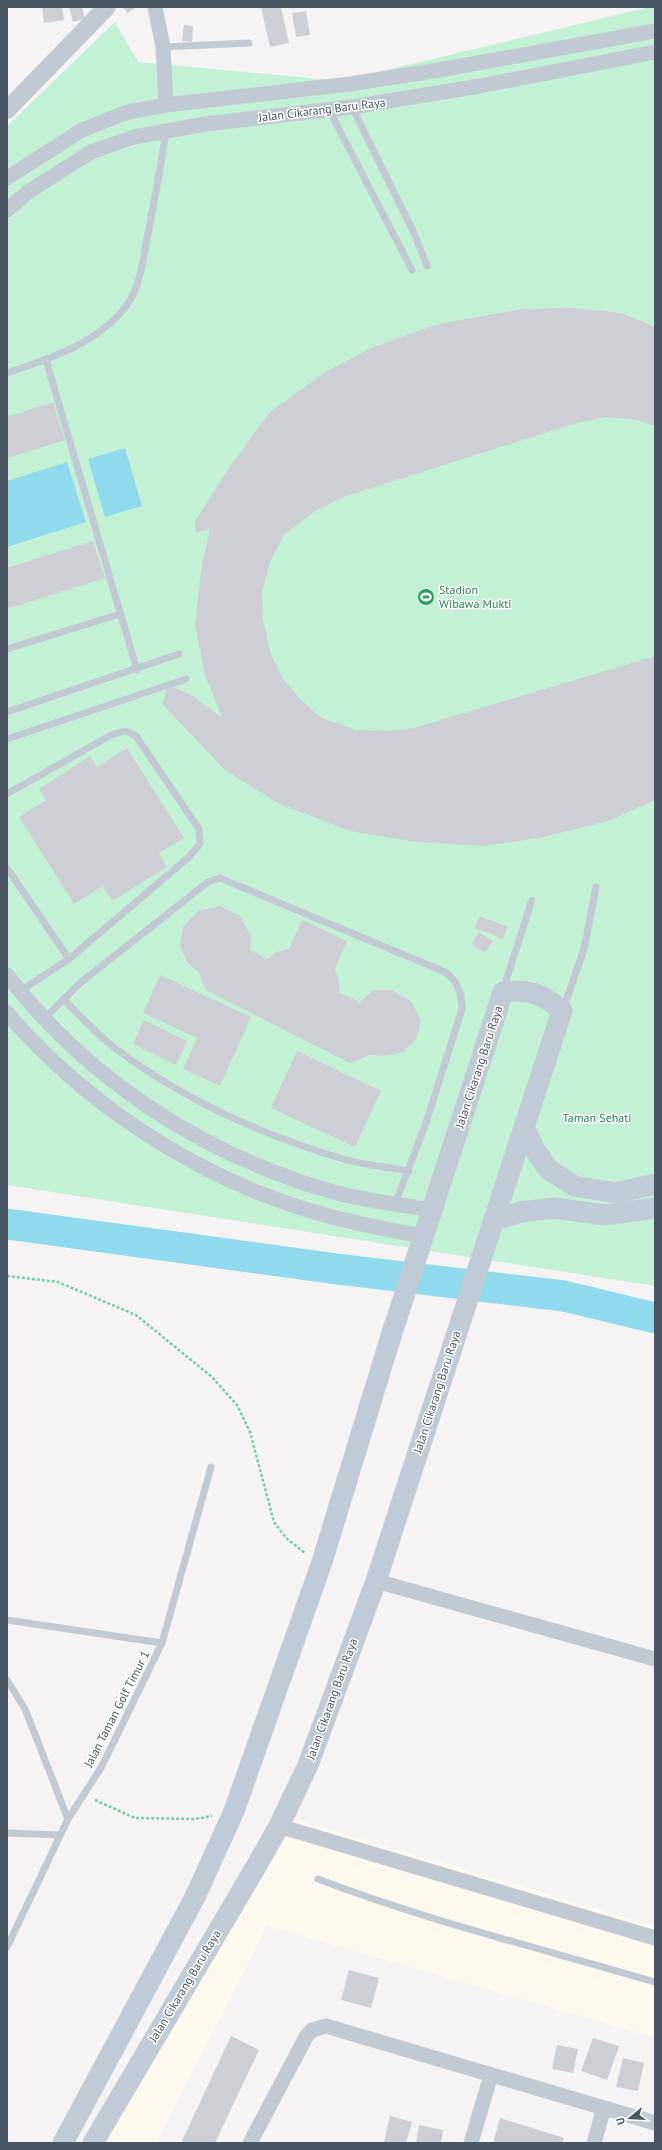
<svg xmlns="http://www.w3.org/2000/svg" width="662" height="2150" font-family="'PT Sans',sans-serif">
	<style>
		.commercial { fill: #fdf9ef }
		.green { fill: #c3f1d5 }
		.water { fill: #90daee }
		.lines { fill: none; stroke-linecap: round; stroke-linejoin: round }
		.river { stroke: #90daee; stroke-width: 31 }
		.building { fill: #cdcfd5 }
		.path { stroke: #7ad0a6; stroke-width: 2.5; stroke-dasharray: 3 2; stroke-linecap: butt }
		.service { stroke: #c1cad2; stroke-width: 7 }
		.minor { stroke: #c1cad2; stroke-width: 15 }
		.tertiary { stroke: #c1cad2; stroke-width: 18 }
		.secondary { stroke: #c1cbd6; stroke-width: 21 }
		.labels { text-anchor: middle; stroke-width: 3; stroke-linejoin: round; paint-order: stroke }
		.street-label { font-size: 12px; fill: #4a5661; stroke: #fff }
		.leisure-label { font-size: 12px; fill: #27864d; stroke: #fff; text-anchor: start }
		.park-label { font-size: 12px; fill: #17864f; stroke: #fff }
	</style>
	<rect width="100%" height="100%" fill="#f5f3f3"/>
	<path class="commercial" d="M275,1813L655,1926V2038L267,1926L156,2143H99Z"/>
	<path class="green" d="M650,7H655V1286L7,1185V126L115,22L138,62L341,81Z"/>
	<path class="water" d="M125,448L142,506L105,517L88,459Z
		M67,462L86,522L7,547V481Z"/>
	<g class="lines">
		<path class="river" d="M7,1224L337,1269L564,1296L655,1318"/>
	</g>
	<path class="building" d="M42,7H62L64,20L44,23Z
		M69,7H82L85,19L73,22Z
		M123,7H137L127,13Z
		M261,7H281L289,43L270,47Z
		M306,11L310,35L296,37L292,13Z
		M184,25L193,26L192,42L182,41Z
		M573,308L622,313L655,327V426L637,420L606,417L570,425L346,496L314,512L284,535L270,562L262,591L263,620L271,654L283,679L301,700L322,718L356,730L387,731L414,728L655,656V800L608,821L539,838L484,846L417,842L350,831L278,803L225,770L162,704L168,685L190,694L222,717L205,675L195,625L201,570L210,529L196,533L195,521L229,468L270,412L324,373L371,348L438,324L522,309Z
		M53,402L65,440L7,458V417Z
		M93,541L105,578L7,609V568Z
		M127,748L184,838L159,853L167,867L112,901L103,886L74,904L19,817L46,800L39,789L90,756L97,767Z
		M220,906L240,916L251,936L250,950L267,959L277,952L289,949L302,920L347,941L335,969L339,981L340,993L360,1002L373,990H392L412,1002L421,1021L416,1039L403,1052L384,1056L370,1055L350,1063L206,990L199,973L188,963L180,947L183,927L198,911Z
		M480,916L508,927L503,939L475,928Z
		M479,932L493,941L485,953L472,944Z
		M160,975L251,1017L220,1086L183,1069L197,1038L143,1013Z
		M144,1020L187,1041L176,1065L133,1044Z
		M297,1051L381,1091L355,1147L271,1108Z
		M349,1970L379,1978L371,2008L341,2000Z
		M231,2036L259,2050L215,2143H181Z
		M593,2038L619,2046L607,2080L581,2071Z
		M557,2045L578,2049L573,2073L552,2069Z
		M623,2058L644,2063L638,2091L616,2087Z
		M390,2116L412,2122L406,2143L384,2142Z
		M500,2118L564,2138L562,2143H493Z
		M419,2125L443,2130L441,2143H416Z"/>
	<g class="lines">
		<path class="path" d="M7,1276L58,1282L136,1315L212,1377L237,1405L250,1432L274,1522L286,1538L305,1553
			M95,1800L135,1818L195,1819L212,1816"/>
		<path class="service" d="M163,47L249,43
			M352,107L414,233L427,266
			M329,110L412,270
			M46,360L137,670
			M7,373C49,359 99,343 127,305C140,287 143,260 147,239C154,203 161,167 166,131
			M7,649L120,614
			M7,712L179,654
			M7,739L186,679
			M7,794L111,735L125,731L136,736L199,829L200,844L189,857L69,959L20,991
			M7,868L69,959
			M503,990L532,900
			M63,999C80,1015 97,1035 116,1049C184,1100 262,1135 343,1159C364,1165 388,1167 409,1171
			M563,1010L584,949L596,887
			M44,1019L80,983L208,882L220,878L445,972C458,981 462,994 462,1009L426,1123L395,1204
			M7,1620L162,1643
			M7,1680L25,1709L68,1819
			M7,1833L60,1835
			M318,1879C428,1921 543,1949 655,1982
			M7,1947L68,1819L102,1766L162,1643L211,1467"/>
		<path class="minor" d="M155,7L163,47L166,105
			M7,178L82,130L128,112L166,105L350,84L439,70L655,31
			M7,210L28,192L91,152L134,137L205,124L352,107L480,86L655,52
			M7,975C90,1082 207,1157 337,1193C368,1201 401,1205 433,1210
			M7,1013C82,1100 187,1171 298,1207C339,1220 381,1229 424,1236
			M376,1581L655,1659
			M279,1826L655,1938
			M250,2143L306,2037L312,2030L326,2026L655,2123
			M471,2143L491,2075
			M594,2143L604,2108"/>
		<path class="tertiary" d="M7,110L107,7"/>
		<path class="secondary" d="M524,1127L535,1150L548,1169L574,1186L616,1193L655,1184
			M495,1220L521,1212L554,1208L605,1215L655,1208
			M63,2143L195,1897L234,1811L322,1562L391,1336L503,992C529,989 542,993 562,1011L376,1581L308,1765L279,1826L257,1865L93,2143"/>
	</g>
	<defs>
		<g id="stadium-disc" transform="scale(0.9)"><circle r="9.5" fill="#2e9e5b" stroke="#fff"/><path d="M0-5a6.5 5 0 1 0 0 10a6.5 5 0 1 0 0-10ZM-3.5-1.8h7v3.6h-7Z" fill="#fff"/></g>
	</defs>
	<g fill-rule="evenodd">
		<use href="#stadium-disc" x="426" y="597"/>
	</g>
	<g class="labels">
		<g class="street-label">
			<text transform="translate(322 110) rotate(-7)" y="4">Jalan Cikarang Baru Raya</text>
			<text transform="translate(479 1067) rotate(-72)" y="4">Jalan Cikarang Baru Raya</text>
			<text transform="translate(437 1392) rotate(-72)" y="4">Jalan Cikarang Baru Raya</text>
			<text transform="translate(332 1699) rotate(-70)" y="4">Jalan Cikarang Baru Raya</text>
			<text transform="translate(117 1709) rotate(-63)" y="4">Jalan Taman Golf Timur 1</text>
			<text transform="translate(185 1986) rotate(-59)" y="4">Jalan Cikarang Baru Raya</text>
		</g>
		<g class="leisure-label">
			<text x="439" y="594">Stadion<tspan x="439" dy="14">Wibawa Mukti</tspan></text>
		</g>
		<g class="park-label">
			<text x="597" y="1122">Taman Sehati</text>
		</g>
	</g>
	<rect width="662" height="2150" fill="none" stroke="#4a5661" stroke-width="16"/>
	<g transform="translate(630 2118) rotate(252)" stroke="#ffffff" stroke-width="3" paint-order="stroke">
	<path d="M0-3L7 15L0 10L-7 15Z" fill="#4a5661"/>
	<text y="-6" font-size="11" font-weight="bold" text-anchor="middle" fill="#4a5661">U</text>
	</g>
</svg>
